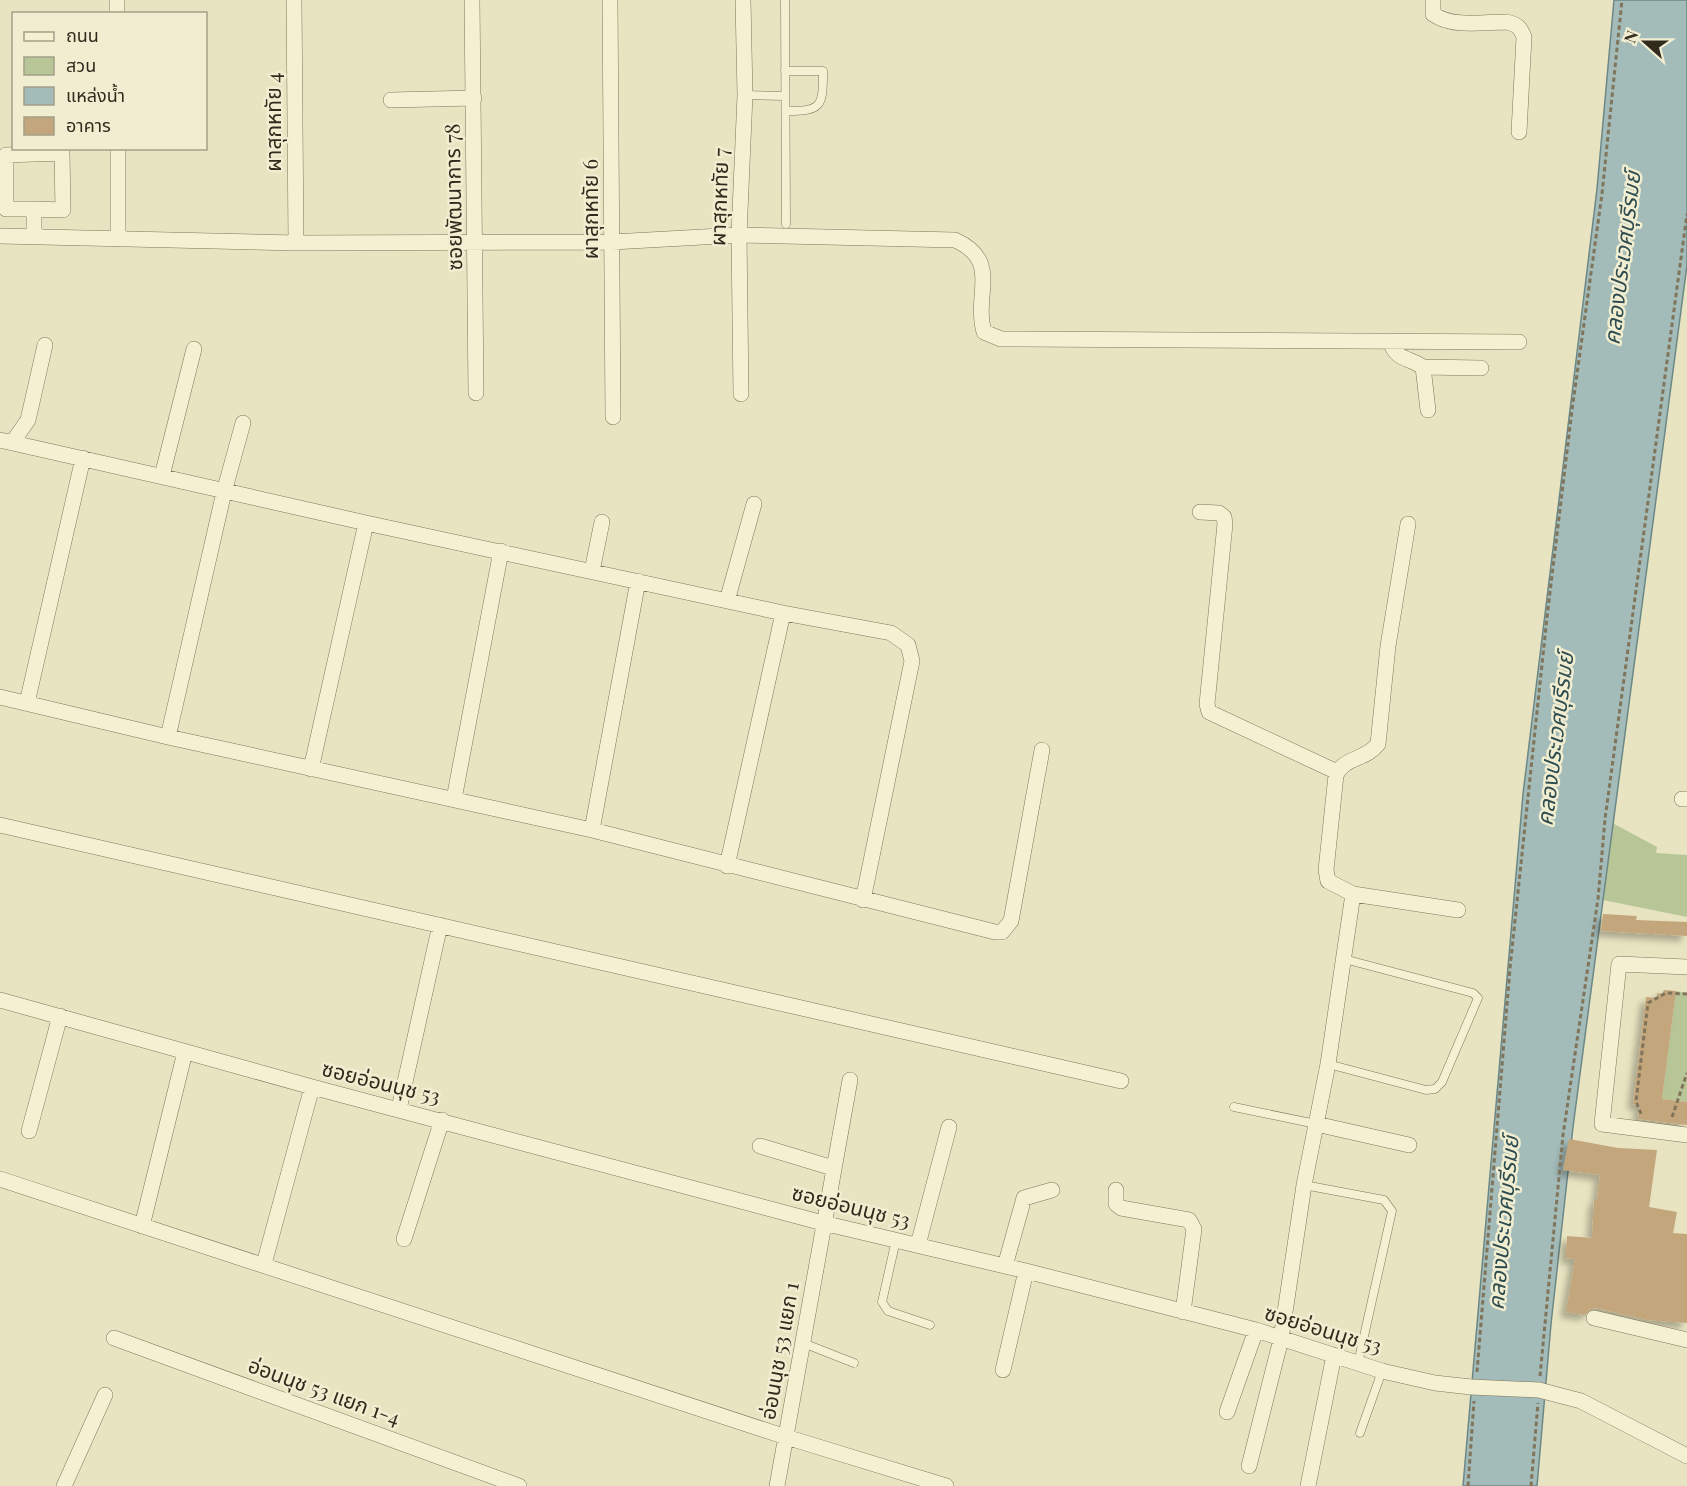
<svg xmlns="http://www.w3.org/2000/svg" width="1687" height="1486" font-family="'Playfair Display','Noto Sans Thai',serif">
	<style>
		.green { fill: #b7c597 }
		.water { fill: #a3bbb9; stroke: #6c8886; stroke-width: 1.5 }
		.building { fill: #c3a67b; filter: url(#shadow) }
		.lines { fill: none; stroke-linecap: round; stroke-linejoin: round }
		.lane-casing { stroke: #80755b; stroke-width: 9 }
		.street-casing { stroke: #80755b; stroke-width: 16 }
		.path { stroke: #80755b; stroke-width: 3; stroke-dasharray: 4.5 3; stroke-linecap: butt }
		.lane { stroke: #f4f1d3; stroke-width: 8 }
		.street { stroke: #f4f1d3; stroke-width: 15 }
		.street-bridge-casing { stroke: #80755b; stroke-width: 16; stroke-linecap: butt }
		.street-bridge { stroke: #f4f1d3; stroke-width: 15 }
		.labels { text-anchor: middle; stroke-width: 5; stroke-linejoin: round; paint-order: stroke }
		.street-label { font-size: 21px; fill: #312b1d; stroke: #f1edd0 }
		.water-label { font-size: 22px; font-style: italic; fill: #2e4c50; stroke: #f1edd0 }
	</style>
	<defs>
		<filter id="shadow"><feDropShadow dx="-5.5" dy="5.5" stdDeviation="3" flood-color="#0004"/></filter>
	</defs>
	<rect width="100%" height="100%" fill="#e8e4c1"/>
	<path class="green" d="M1605,819L1657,847L1656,853L1687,855V917L1598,899Z
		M1676,991L1687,993V1102L1662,1099Z"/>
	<path class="water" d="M1614,0H1687V265L1573,1127L1551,1324L1537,1486H1463L1523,794L1597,189Z"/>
	<path class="building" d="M1603,914L1637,916L1636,920L1687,922V936L1601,931Z
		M1664,990L1676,991L1662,1099L1687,1102V1125L1638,1119L1640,1105L1633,1104L1646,997L1657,998V993L1662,994Z
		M1569,1139L1618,1148L1657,1150L1649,1207L1677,1212L1673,1233L1687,1234V1323L1647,1320L1596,1308L1591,1309L1585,1315L1566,1312L1575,1259L1566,1258L1567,1236L1592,1238L1594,1200H1597L1600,1175L1563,1170Z"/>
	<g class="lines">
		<g class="lane-casing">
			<path id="lane" d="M785,0L786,224
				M785,71H823C823,107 822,111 786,111
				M745,95L785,96
				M1328,1064L1426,1090L1435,1089L1442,1082L1478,998L1473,993L1344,959
				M1234,1107L1316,1124
				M1304,1185L1384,1200L1392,1211L1358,1363
				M896,1240L882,1302L888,1311L930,1325
				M803,1343L854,1363
				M1360,1433L1382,1371"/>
		</g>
		<g class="street-casing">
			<path id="street" d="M117,0V14
				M294,0L296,243
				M472,0L476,393
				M610,0L613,417
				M1433,0V14C1452,28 1484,22 1506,22C1517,24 1520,27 1524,37L1519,132
				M391,100L474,98
				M118,148V238
				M34,209L63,210L62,153L6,155V209H34V237
				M0,236L296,243L612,242L739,235L955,240C1002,261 973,295 984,332L1001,339L1519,342
				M1390,341C1396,361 1409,357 1423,367L1428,410
				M1423,367L1481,368
				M741,394L739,235L745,95L743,0
				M0,440L366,523L783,613L891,633L908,645L912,661L863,900
				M12,443L28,420L45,345
				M162,476L194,349
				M1200,512L1219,513L1224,517L1225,524L1207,704L1209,712L1337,772
				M592,571L602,522
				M727,601L754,504
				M0,697L168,737L592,830L995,932H1002L1011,921L1042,750
				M27,703L83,458
				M168,737L224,492L243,423
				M311,769L366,523
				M454,799L501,551
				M1682,799H1687
				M0,825L1121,1081
				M592,830L638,581
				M727,866L783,613
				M1353,894L1458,910
				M1687,967L1619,964L1602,1124L1687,1135
				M0,1000L312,1087L823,1223L1026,1271L1256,1330L1382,1371L1435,1383L1471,1387
				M399,1109L440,925
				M1316,1124L1409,1145
				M29,1131L60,1016
				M760,1146L833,1168
				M0,1179L786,1437L946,1486
				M1116,1190V1204L1121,1208L1189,1220L1194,1229L1183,1312
				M142,1226L185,1052
				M404,1239L442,1120
				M918,1245L949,1127
				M264,1264L312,1087
				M1005,1266L1024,1198L1052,1190
				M1594,1318L1687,1340
				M114,1338L519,1486
				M1003,1370L1026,1271
				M1539,1390L1581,1401L1687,1456
				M1227,1412L1256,1330
				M1249,1466L1281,1339L1304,1185L1328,1064L1353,894L1328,881L1326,870L1336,775C1344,757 1366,760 1378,744L1388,646L1408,524
				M64,1486L105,1395
				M777,1486L850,1080
				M1308,1486L1334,1355"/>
		</g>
		<path class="path" d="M1641,1114L1636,1101L1648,1003L1666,993L1687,994
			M1672,1117L1687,1073
			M1477,1372L1510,968L1547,617L1572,410L1602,194L1622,0
			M1540,1376L1563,1135L1598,899L1605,819L1687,214
			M1468,1486L1474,1401
			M1531,1486L1538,1403"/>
		<use href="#lane" class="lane"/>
		<use href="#street" class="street"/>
		<g class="street-bridge-casing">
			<path id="street-bridge" d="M1471,1387L1539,1390"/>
		</g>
		<use href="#street-bridge" class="street-bridge"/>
	</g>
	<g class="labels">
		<g class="street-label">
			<text transform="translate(274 122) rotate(-90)" y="7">ผาสุกหทัย 4</text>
			<text transform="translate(454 197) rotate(-91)" y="7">ซอยพัฒนาการ 78</text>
			<text transform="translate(720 197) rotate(-88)" y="7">ผาสุกหทัย 7</text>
			<text transform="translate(591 209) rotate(-90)" y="7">ผาสุกหทัย 6</text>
			<text transform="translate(381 1083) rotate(14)" y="7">ซอยอ่อนนุช 53</text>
			<text transform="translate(851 1207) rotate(14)" y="7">ซอยอ่อนนุช 53</text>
			<text transform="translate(1323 1330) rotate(17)" y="7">ซอยอ่อนนุช 53</text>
			<text transform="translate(780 1351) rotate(-80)" y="7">อ่อนนุช 53 แยก 1</text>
			<text transform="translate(324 1392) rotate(20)" y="7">อ่อนนุช 53 แยก 1-4</text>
		</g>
		<g class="water-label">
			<text transform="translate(1622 258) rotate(-83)" y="8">คลองประเวศบุรีรมย์</text>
			<text transform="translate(1555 739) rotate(-83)" y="8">คลองประเวศบุรีรมย์</text>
			<text transform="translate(1503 1223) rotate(-85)" y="8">คลองประเวศบุรีรมย์</text>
		</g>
	</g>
	<rect x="12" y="12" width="195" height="138" fill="#f1edd0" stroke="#a49f88" stroke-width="1.5"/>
	<rect x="24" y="32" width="30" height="9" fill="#f4f1d3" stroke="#a49f88" stroke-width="1.5"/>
	<text x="66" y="42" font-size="18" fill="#312b1d">ถนน</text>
	<rect x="24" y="57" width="30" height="18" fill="#b7c597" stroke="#a49f88" stroke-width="1.5"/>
	<text x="66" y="72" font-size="18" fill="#312b1d">สวน</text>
	<rect x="24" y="87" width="30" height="18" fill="#a3bbb9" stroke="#a49f88" stroke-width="1.5"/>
	<text x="66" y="102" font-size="18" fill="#312b1d">แหล่งน้ำ</text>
	<rect x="24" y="117" width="30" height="18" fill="#c3a67b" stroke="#a49f88" stroke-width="1.5"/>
	<text x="66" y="132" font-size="18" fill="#312b1d">อาคาร</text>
	<g transform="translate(1645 42) rotate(291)" stroke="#f1edd0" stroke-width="4.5" paint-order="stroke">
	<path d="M0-4.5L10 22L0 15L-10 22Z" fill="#312b1d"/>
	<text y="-9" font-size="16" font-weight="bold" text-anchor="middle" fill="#312b1d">N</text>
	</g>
</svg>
